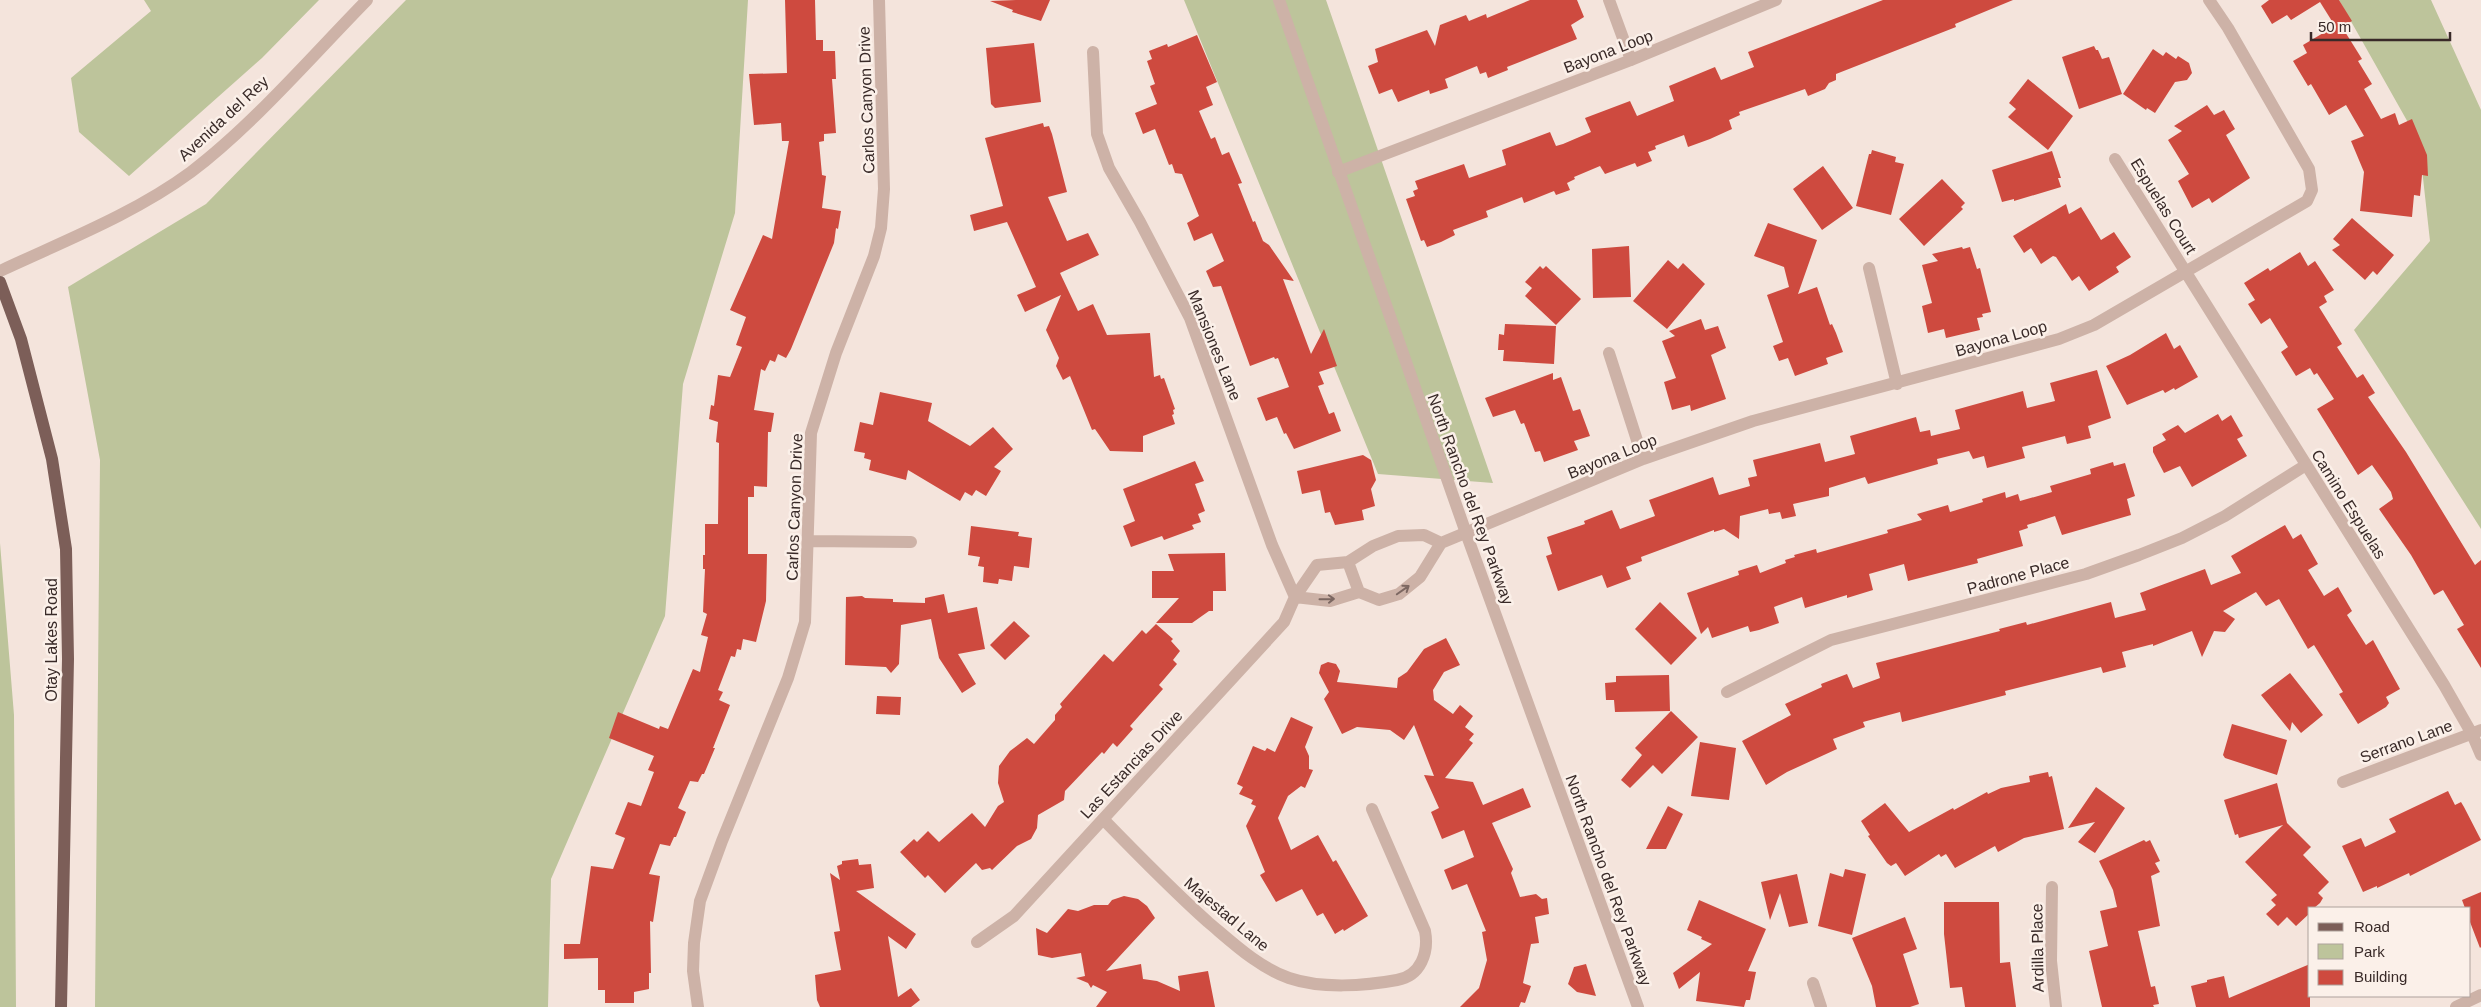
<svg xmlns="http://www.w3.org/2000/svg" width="2481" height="1007" font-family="Arial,sans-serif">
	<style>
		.green { fill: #bdc49b }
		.building { fill: #ce4a3f }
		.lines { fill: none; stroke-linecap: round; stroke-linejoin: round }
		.minor { stroke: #cdb2a7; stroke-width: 12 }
		.tertiary { stroke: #cdb2a7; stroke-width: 12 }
		.primary { stroke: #7c5e58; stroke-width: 12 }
		.oneway { stroke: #7c6761 }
		.labels { text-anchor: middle; stroke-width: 5; stroke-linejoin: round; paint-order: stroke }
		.street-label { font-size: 16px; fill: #392a28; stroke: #fbf0e9 }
	</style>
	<rect width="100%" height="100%" fill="#f4e4dc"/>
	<path class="green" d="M144,0H319L262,58L129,176L79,132L71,78L151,11Z
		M406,0H748L735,213L683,384L665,616L551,879L548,1007H95L100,460L68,287L206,204Z
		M1184,0H1326L1493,483L1378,474Z
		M2339,0H2431L2481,110V529L2354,330L2430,241L2419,142Z
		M0,543L14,715L16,1007H0Z"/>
	<path class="building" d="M785,0H815L816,40H823V51H835L836,79H832L836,133L824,134V141L819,142L822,175L826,176L822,208L841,211L838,229L836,228L834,243L791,349L786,358L778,354L775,362L770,360L765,371L761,369L754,410L774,413L771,432H768L767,487L754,486V497H748V554H767L766,601L756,642L743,639L741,650L737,649L735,657L731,656L718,690L723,692L719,700L730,705L713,748H715L704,774H702L698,782L690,781L678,808L686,812L676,837H674L670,846L660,844L649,874L660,876L653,922L650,921L651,973H649V989L634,992V1003H605V990H598V958L564,959V944H580L591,866L613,869L625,838L615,834L628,802L641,806L654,772L648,770L654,756L609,738L618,712L659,729L660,726L668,729L693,669L700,672L708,637L701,635L707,614L703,612L705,569H703V555H705V524H718L719,443L716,442L718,422L709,419L711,405L714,406L718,375L730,377L742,347L736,345L746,317L730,310L763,235L772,239L789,141H782L781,123L754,125L749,74L787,73Z
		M1016,0H1050L1041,21L1012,12L1013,10L990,1Z
		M1530,0H1577L1584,17L1571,25L1577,39L1507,67L1508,70L1488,78L1486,72L1480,74L1477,66L1445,79L1448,88L1430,94L1429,90L1398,102L1392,89L1379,94L1368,66L1378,62L1375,49L1427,30L1435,46L1440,25L1466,15L1469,21L1486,14L1487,18Z
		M1883,0H2013L1955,24L1956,27L1836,74V80L1829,83L1825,89L1808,96L1805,89L1739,112L1740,115L1729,120L1732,129L1710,139L1688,147L1684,135L1655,146L1656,149L1648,152L1652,161L1637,167L1635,163L1605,174L1600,166L1574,177L1575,179L1567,183L1570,190L1556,195L1554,191L1524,203L1522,197L1486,211L1488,217L1453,230L1455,235L1441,242L1427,247L1424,240L1421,241L1406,199L1415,196L1413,191L1418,189L1415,181L1464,164L1469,178L1506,165L1502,150L1550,132L1556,146L1563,144L1591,132L1585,118L1630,101L1637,116L1674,101L1669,86L1715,67L1721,80L1754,67L1748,52Z
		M2269,0H2339L2352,21L2342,27L2362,59L2358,61L2372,84L2364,89L2381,119L2395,113L2399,125L2412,119L2427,155L2428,176L2422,175L2420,196L2414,195L2412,217L2360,211L2364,172L2351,141L2364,136L2346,105L2329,115L2311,84L2308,86L2293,61L2307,53L2303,45L2335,26L2320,2L2291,20L2287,15L2272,24L2261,6Z
		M1197,35L1217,82L1206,87L1213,105L1199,111L1211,139L1215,137L1222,155L1229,152L1242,183L1238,184L1253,222L1255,221L1263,241L1269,245L1294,281L1283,279L1311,354L1324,329L1337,366L1319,372L1324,384L1318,386L1329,414L1334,412L1341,431L1294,449L1286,433L1284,434L1277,417L1266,421L1257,398L1289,387L1278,358L1275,359L1274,357L1250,366L1221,286L1213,287L1206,271L1224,261L1212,233L1194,241L1187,223L1199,216L1182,174L1175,173L1172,164L1169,165L1155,129L1143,134L1135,113L1157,104L1150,86L1155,84L1147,61L1152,59L1149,51L1167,44L1168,47Z
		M1034,43L1041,102L995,108L991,104L986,48Z
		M2094,46L2096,50H2098L2102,59L2109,57L2122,94L2079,109L2062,57Z
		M2153,49L2163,56L2166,52L2176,59L2178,56L2189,63L2192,73L2187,80L2175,82L2155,113L2147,108L2146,110L2123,94Z
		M2028,79L2073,116L2048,150L2008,117L2016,109L2009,103Z
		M2207,105L2214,115L2224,110L2235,129L2226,135L2250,178L2212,203L2209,198L2192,208L2178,181L2189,174L2168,140L2182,131L2174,126Z
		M1043,123L1044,127L1049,126L1052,134L1067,192L1048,197L1067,241L1088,233L1099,255L1060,273L1078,311L1093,304L1107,335L1150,333L1154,377L1160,375L1161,379L1164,378L1175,409L1173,410L1174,414L1172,415L1175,424L1143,436V452L1110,451L1095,429L1092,430L1070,376L1063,380L1056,366L1059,358L1046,330L1061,295L1025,312L1017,295L1036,287L1007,222L974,231L970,215L1003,206L985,138Z
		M1872,150L1896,157L1895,162L1904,164L1891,215L1856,206L1869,154H1871Z
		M2052,151L2061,178H2058L2061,187L2014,201V199L2002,202L1992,170Z
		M1823,166L1853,208L1822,230L1793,189Z
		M1942,179L1965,203L1961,207L1963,209L1924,246L1899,219Z
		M2066,204L2069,214L2081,207L2101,240L2114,232L2131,257L2116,267L2119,272L2089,291L2079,276L2072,281L2056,257L2053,256L2041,264L2031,248L2024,253L2013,236Z
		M2352,218L2394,255L2377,275L2373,271L2365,280L2332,250L2340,245L2333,239Z
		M1768,223L1817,240L1798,294L1817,287L1830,325L1832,324L1836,333L1843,352L1826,358L1828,364L1795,376L1788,358L1779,361L1773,346L1783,342L1767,295L1789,287L1784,267L1754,256Z
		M1629,246L1631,297L1593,298L1592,249Z
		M1962,247L1963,249L1970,247L1977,269L1980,268L1991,312L1982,314L1983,317L1977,318L1980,330L1946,338L1944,329L1928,333L1922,306L1932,303L1922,265L1938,261L1932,254Z
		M2300,252L2308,266L2315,261L2334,290L2324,296L2327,302L2319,307L2342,344L2337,347L2357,378L2363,374L2375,393L2368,397L2406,452L2475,565L2481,560V668L2457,629L2464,625L2443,590L2434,595L2411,555L2379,509L2393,499L2391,492L2372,465L2358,475L2317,409L2334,399L2317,373L2314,375L2310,368L2296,376L2281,352L2288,347L2270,318L2261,324L2248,304L2255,300L2244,283L2268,268L2270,271Z
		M1668,260L1678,269L1683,263L1705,284L1667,329L1633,301Z
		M1540,266L1543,269L1546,266L1581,299L1556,325L1525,296L1532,288L1525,282Z
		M1701,319L1705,330L1718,326L1726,348L1711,355L1726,399L1691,411L1690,405L1672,410L1664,382L1676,378L1662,341L1675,336L1669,331Z
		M1505,324L1556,326L1554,364L1503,361L1504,350H1498L1499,334L1504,335Z
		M2166,333L2174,349L2180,345L2198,377L2175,390L2174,388L2165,393L2163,390L2127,405L2106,366L2130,355Z
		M2097,370L2111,418L2088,426L2091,438L2067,444L2065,436L2022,447L2025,458L1987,468L1984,456L1973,459L1969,451L1937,459L1938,464L1868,484L1865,477L1829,488V496L1793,504L1796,516L1782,519L1780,512L1769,514L1768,509L1740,516L1739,539L1724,529L1714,532V530L1641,557L1642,561L1626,567L1631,579L1607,588L1602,575L1558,591L1546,556L1552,554L1547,537L1585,524L1584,521L1612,510L1620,529L1655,516L1649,500L1713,477L1719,495L1750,486L1748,478L1757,476L1753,460L1820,443L1825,462L1855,454L1850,436L1916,417L1920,432L1930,430L1931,436L1960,429L1955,410L2023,391L2027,408L2055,401L2050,383Z
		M1553,373V380L1561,377L1573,411L1580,409L1590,436L1574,441L1578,450L1544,462L1540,451L1535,452L1524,423L1521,424L1515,410L1493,417L1485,398Z
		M880,392L932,403L928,421L970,446L993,427L1013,449L994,467L1001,471L986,496L976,490L972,496L965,492L960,501L908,470L906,480L869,470L871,460L864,458L865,453L854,451L860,422L873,425Z
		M2218,414L2222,421L2231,415L2243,436L2237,439L2247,456L2192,487L2180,466L2164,473L2153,452V447L2166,440L2162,434L2178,425L2185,433Z
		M1363,455L1371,460L1376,480L1371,489L1375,506L1362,510L1364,520L1335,525L1330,512L1325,513L1320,490L1302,494L1297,471Z
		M1195,461L1204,481L1195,484L1205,511L1198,514L1201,522L1192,525L1194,529L1164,540L1162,536L1131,547L1123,526L1135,521L1123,489Z
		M2113,462L2114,466L2125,463L2135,496L2127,499L2131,515L2062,535L2055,516L2027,525L2028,528L2019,531L2023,546L1977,559L1978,563L1908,581L1904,564L1869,574L1873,590L1847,598V595L1805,608L1802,597L1774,607L1779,623L1759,630L1750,632L1748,626L1712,638L1708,627L1701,634L1687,593L1739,575L1738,571L1757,565L1760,573L1786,563L1785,560L1795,557L1794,555L1816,549L1817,553L1888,533L1887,530L1922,520L1917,514L1948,505L1950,512L1983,502L1982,499L2005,492L2006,498L2018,494L2020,501L2052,492L2050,486L2091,474L2090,469Z
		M2285,525L2293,539L2301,534L2318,564L2308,570L2324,596L2338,587L2352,611L2347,615L2366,645L2373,640L2400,689L2386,697L2389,703L2386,707L2358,724L2339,694L2343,692L2314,645L2308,649L2279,599L2266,606L2256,592L2223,611L2235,619L2225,632L2214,631L2202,657L2192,631L2153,646V644L2122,652L2126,667L2103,673L2101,667L2005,691L2006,695L1902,722L1900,712L1863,722L1865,727L1833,739L1837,749L1787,772L1766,785L1742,741L1791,715L1785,704L1822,687L1821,684L1847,674L1853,688L1880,678L1876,663L2000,631L1999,629L2026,622L2027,625L2111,602L2115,618L2146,610L2140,593L2205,569L2211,585L2241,573L2231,556Z
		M971,526L1019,532L1018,536L1032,538L1029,568L1014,566L1012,581L999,579L998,584L983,582L984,567L978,566L980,557L968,555Z
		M1225,553L1226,591H1213V611H1209L1192,623H1156L1179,598H1152V571H1174L1168,554Z
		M944,594L948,613L977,607L985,649L958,654L976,684L962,693L939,658L931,619L901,625L899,664L891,673L886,667L845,665L846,597L862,596L865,598L893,599V602L925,603V598Z
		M1660,602L1697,638L1671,665L1635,629Z
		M1014,621L1030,636L1005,660L990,645Z
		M1156,624L1173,639L1171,641L1180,651L1173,660L1177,664L1159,685L1163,689L1130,726L1133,729L1117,747L1113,743L1104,754L1102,752L1065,791L1064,800L1038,815L1037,828L1031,839L1017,846L992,870L990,868L982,870L976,863L945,893L928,875L925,878L900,852L914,839L917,842L928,831L939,842L972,813L985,827L998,806L1004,802L998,783L999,766L1010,751L1027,738L1034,744L1055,720V715L1062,707L1060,704L1104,654L1113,662L1142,630L1146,634Z
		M1446,638L1460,665L1444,672L1433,690L1434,700L1453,714L1460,705L1473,716L1465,727L1474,734L1469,740L1473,743L1445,778L1473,782L1483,805L1523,788L1531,807L1492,823L1513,869L1511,873L1520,897L1536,894L1542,899L1547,898L1549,914L1535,917L1539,943L1531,944L1523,983L1531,986L1525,1003L1521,1002L1519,1007H1460L1479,988L1487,960L1482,932L1486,931L1467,884L1452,890L1444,870L1474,857L1464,830L1442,839L1431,812L1439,808L1424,775L1434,776L1414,725L1404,740L1390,730L1357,727L1342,734L1324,699L1329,692L1319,673L1321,665L1328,662L1336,664L1340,671L1337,682L1397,688L1398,678L1407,672L1424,649Z
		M2290,673L2323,715L2301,733L2292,722L2290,731L2261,695Z
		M1669,675L1670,711L1615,712L1614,700H1606L1605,683L1616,682V676Z
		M877,696L901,697L900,715L876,714Z
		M1671,711L1698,737L1662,774L1653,765L1630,788L1621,780L1642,755L1635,748Z
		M1291,717L1313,727L1305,747L1309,756V769L1313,770L1305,788L1301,786L1288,796L1278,818L1291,850L1318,835L1333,862L1336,860L1368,916L1344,931L1343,929L1335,934L1323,913L1317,916L1302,889L1276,902L1260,875L1265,872L1246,826L1256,806L1251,804L1253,800L1239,794L1243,787L1237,784L1253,746L1265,751L1267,748L1275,752Z
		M2232,724L2287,740L2277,775L2225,758L2223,755Z
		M1700,742L1736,748L1729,800L1691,796Z
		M2048,772L2049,777L2052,776L2064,829L2024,838L1998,852L1995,846L1955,868L1946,854L1941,857L1939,854L1905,876L1896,863L1891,866L1887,863L1868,836L1870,835L1861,821L1885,803L1909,832L1953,808L1954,810L1987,792L1988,794L2001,788L2030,782L2029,776Z
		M2277,783L2287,823L2311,847L2303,855L2329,882L2318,893L2323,898L2320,903L2314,908H2310V913L2296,926L2287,917L2278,926L2266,914L2276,905L2271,900L2277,895L2245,862L2283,825L2239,838L2238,834L2235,835L2224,800Z
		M2096,787L2125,808L2095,853L2078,842L2095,822L2068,828Z
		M2448,791L2455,805L2461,802L2464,807L2481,840L2410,876L2409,873L2377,888V886L2363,892L2342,846L2361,838L2365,847L2396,832L2389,819Z
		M1668,806L1683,814L1666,849H1646Z
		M2144,840L2146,842L2150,840L2160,861L2155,863L2160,872L2151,876L2160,926L2138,931L2151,987L2155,986L2159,1004L2153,1005L2154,1007H2102L2089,951L2108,946L2100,911L2117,907L2113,890L2099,861Z
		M858,859L859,865L871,864L874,888L856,891L916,934L906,949L888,936L898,997L911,988L920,1000L911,1007H820L817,1000L815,975L841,970L834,932L840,931L830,873L840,880L837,866L842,864V861Z
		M1845,869L1866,874L1852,935L1818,926L1830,873L1843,877Z
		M1797,874L1808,923L1789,927L1780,893L1770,920L1761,882Z
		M2481,892V947L2480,948L2470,922V908H2465L2462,900Z
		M1124,896L1138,899L1147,906L1155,918L1106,971L1141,964L1143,979L1157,981L1180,991L1178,976L1208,971L1215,1007H1096L1107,992L1093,985L1091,988L1088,983L1076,978L1085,976L1081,953L1052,958L1038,955L1036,928L1047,933L1068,909L1078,911L1094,905H1108L1112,900Z
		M1699,900L1766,929L1748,971L1756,972L1750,1000H1746L1744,1007L1696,1001L1700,972L1679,989L1673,973L1712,944L1701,939L1702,937L1687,930Z
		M1944,902H1999L2000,963L2010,962L2016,1007H1965L1962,987L1950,988L1944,934Z
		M1905,917L1917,949L1903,954L1919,1004L1910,1007H1876L1872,986L1852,938Z
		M1586,964L1596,996L1577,992L1568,984L1574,967Z
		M2310,964V1007H2196L2191,986L2207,982V980L2224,976L2229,998Z"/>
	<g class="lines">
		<path class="minor" d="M1609,0L1631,60
			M1093,52L1097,134L1109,168L1140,222L1190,318L1272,545L1295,597
			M2115,159L2444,685L2472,734L2481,755
			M1338,172L1631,60L1776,0
			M1869,268L1897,384
			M1609,353L1643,459
			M809,541L911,542
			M1348,562L1359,592
			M1295,597L1330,601L1359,592L1379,600L1399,594L1420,577L1441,543L1643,459L1753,421L2059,339L2094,325L2307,201L2312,190L2309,169L2228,28L2209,0
			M1727,692L1831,640L2086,574L2139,555L2182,538L2225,516L2306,465
			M2343,782L2481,730
			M1103,819C1137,854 1171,889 1208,922C1233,943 1258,967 1289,978C1321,989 1365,986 1397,980C1421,976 1429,952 1425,931L1372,809
			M2052,887L2051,961L2056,1007
			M977,942L1014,916L1284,622L1295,597L1317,565L1348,562L1373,546L1398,536L1424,535L1441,543
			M1813,983L1821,1007
			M698,1007L693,971L694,943L700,901L722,841L788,678L805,622L811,433L836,353L874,256L881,228L884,189L879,0
			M2456,1007L2481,995"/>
		<path class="tertiary" d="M1279,0L1466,533L1638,1007
			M0,271C64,241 134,214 191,172C253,125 312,56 367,0"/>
		<path class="primary" d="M0,282L21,339L52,459L66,549L68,659L61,1007"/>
	</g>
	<defs><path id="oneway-shaft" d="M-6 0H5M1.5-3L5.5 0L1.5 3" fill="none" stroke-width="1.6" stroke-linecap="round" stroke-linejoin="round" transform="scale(1.25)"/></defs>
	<g class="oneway">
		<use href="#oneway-shaft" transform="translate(1403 590) rotate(-35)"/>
		<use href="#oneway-shaft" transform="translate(1327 599) rotate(-1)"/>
	</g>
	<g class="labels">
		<g class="street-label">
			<text transform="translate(1608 51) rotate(-21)" y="6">Bayona Loop</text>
			<text transform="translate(866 100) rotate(-92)" y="6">Carlos Canyon Drive</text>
			<text transform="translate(223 118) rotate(-43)" y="6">Avenida del Rey</text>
			<text transform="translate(2164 206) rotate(58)" y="6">Espuelas Court</text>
			<text transform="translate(2001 338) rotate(-16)" y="6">Bayona Loop</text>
			<text transform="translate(1215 345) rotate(68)" y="6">Mansiones Lane</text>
			<text transform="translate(1612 456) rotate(-22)" y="6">Bayona Loop</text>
			<text transform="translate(1471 499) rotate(70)" y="6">North Rancho del Rey Parkway</text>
			<text transform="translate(2349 504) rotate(58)" y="6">Camino Espuelas</text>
			<text transform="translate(794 507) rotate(-88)" y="6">Carlos Canyon Drive</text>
			<text transform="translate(2018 575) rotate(-15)" y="6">Padrone Place</text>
			<text transform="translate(51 640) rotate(-90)" y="6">Otay Lakes Road</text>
			<text transform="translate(2406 741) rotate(-20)" y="6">Serrano Lane</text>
			<text transform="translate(1131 764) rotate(-47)" y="6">Las Estancias Drive</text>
			<text transform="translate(1609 880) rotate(70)" y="6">North Rancho del Rey Parkway</text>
			<text transform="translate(1227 914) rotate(40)" y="6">Majestad Lane</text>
			<text transform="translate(2037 948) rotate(-91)" y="6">Ardilla Place</text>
		</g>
	</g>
	<rect x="2308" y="907" width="162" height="90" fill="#fbf0e9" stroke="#ada19c"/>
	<rect x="2318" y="923" width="25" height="8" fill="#7c5e58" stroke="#ada19c"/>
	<text x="2354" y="932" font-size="15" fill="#392a28">Road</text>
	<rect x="2318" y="944" width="25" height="15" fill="#bdc49b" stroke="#ada19c"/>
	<text x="2354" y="957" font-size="15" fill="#392a28">Park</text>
	<rect x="2318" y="970" width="25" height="15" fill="#ce4a3f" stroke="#ada19c"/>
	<text x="2354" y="982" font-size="15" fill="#392a28">Building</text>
	<path d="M2311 32v8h139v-8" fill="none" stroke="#392a28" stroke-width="2.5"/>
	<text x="2318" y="32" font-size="15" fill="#392a28" stroke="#fbf0e9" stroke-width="4" paint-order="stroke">50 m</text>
</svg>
